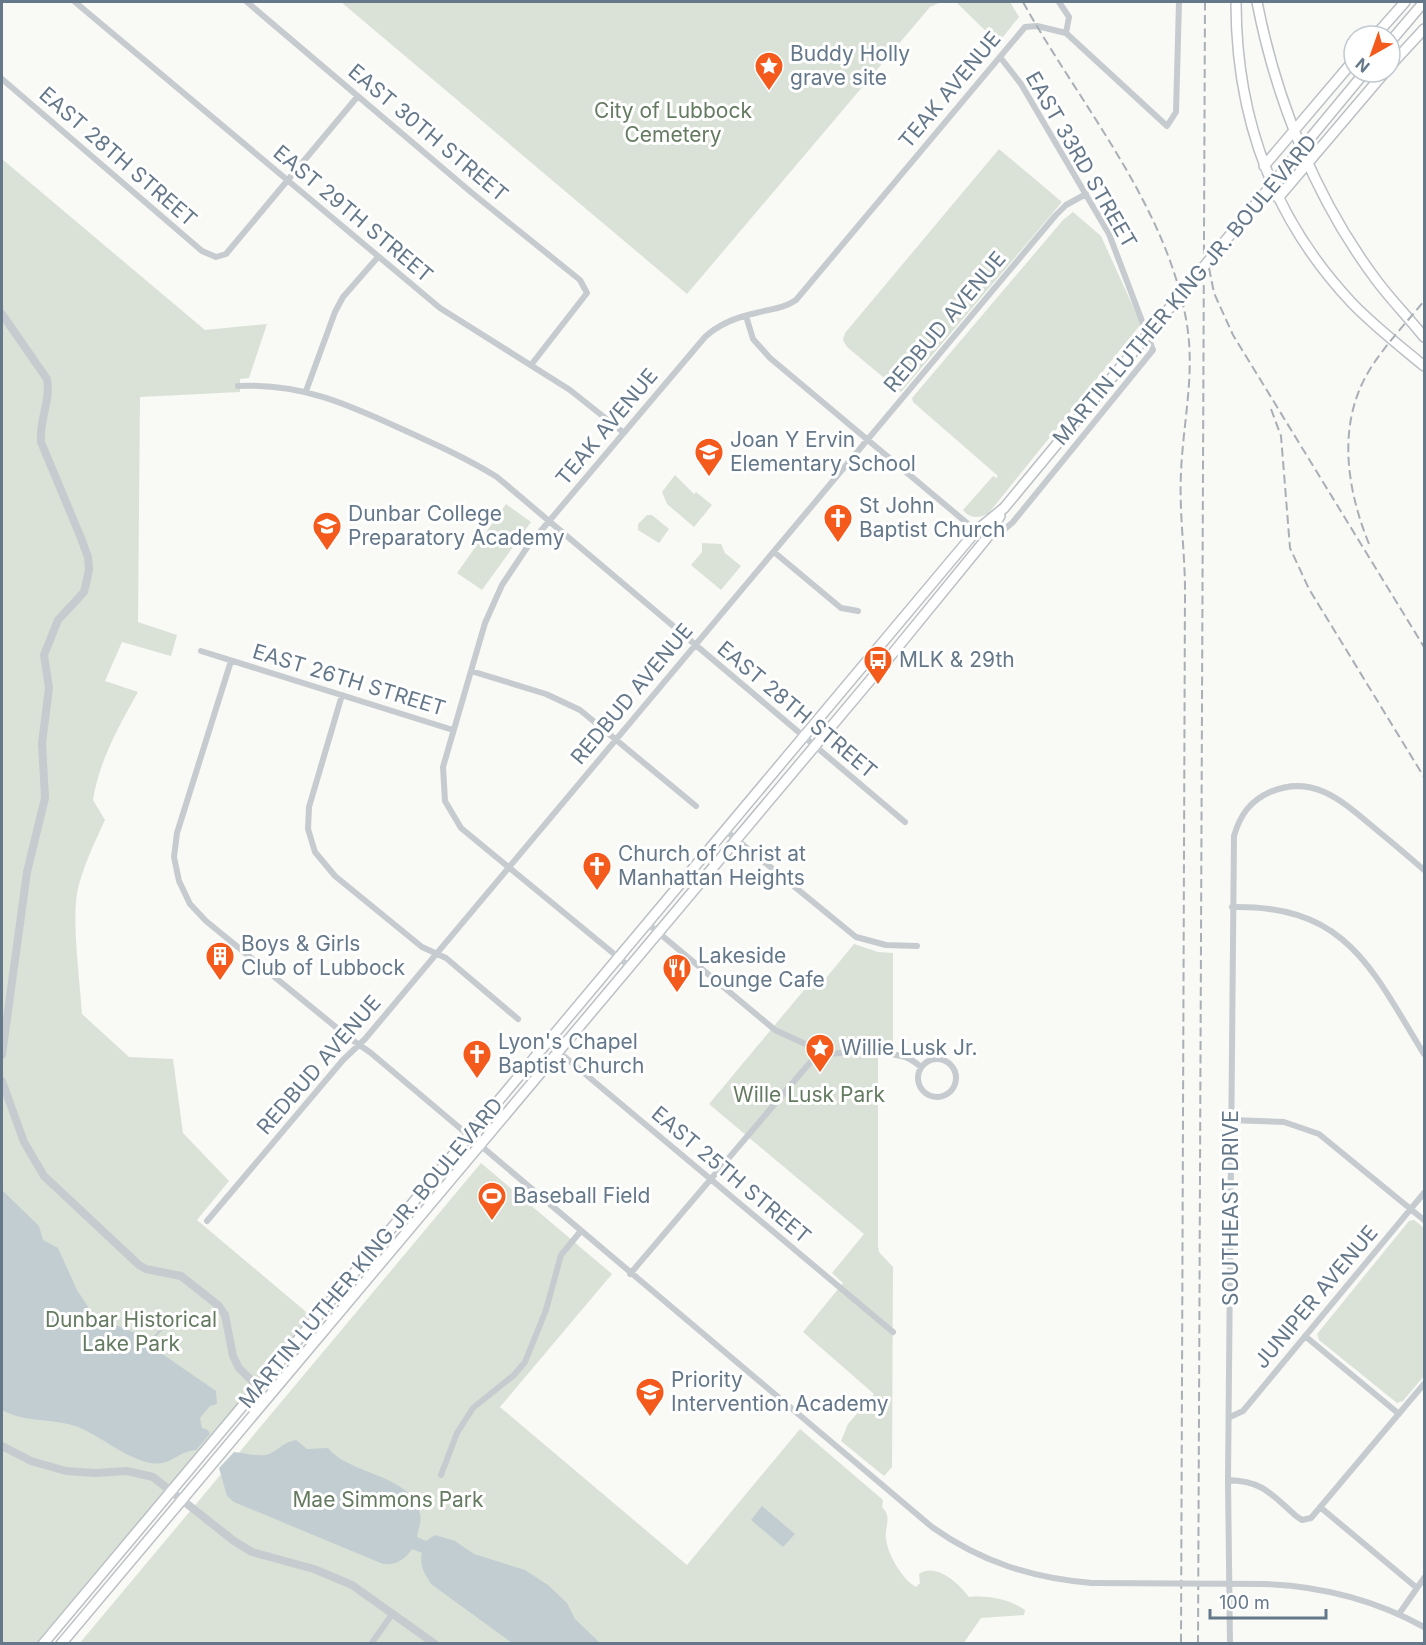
<svg xmlns="http://www.w3.org/2000/svg" width="1426" height="1645" font-family="Inter,sans-serif">
	<style>
		.green { fill: #dae2d7 }
		.water { fill: #c2cdd2 }
		.lines { fill: none; stroke-linecap: round; stroke-linejoin: round }
		.stream { stroke: #c2cdd2; stroke-width: 2 }
		.secondary-casing { stroke: #bbc0c5; stroke-width: 12 }
		.minor { stroke: #c6cbcf; stroke-width: 6 }
		.tertiary { stroke: #c6cbcf; stroke-width: 8 }
		.secondary { stroke: #fff; stroke-width: 9 }
		.rail { stroke: #a8afb5; stroke-width: 2; stroke-dasharray: 9 4.5; stroke-linecap: butt }
		.secondary-bridge-casing { stroke: #bbc0c5; stroke-width: 12; stroke-linecap: butt }
		.minor-bridge { stroke: #c6cbcf; stroke-width: 6 }
		.secondary-bridge { stroke: #fff; stroke-width: 9 }
		.labels { text-anchor: middle; stroke-width: 6; stroke-linejoin: round; paint-order: stroke }
		.poi-label { font-size: 21px; fill: #65788a; stroke: #fff; text-anchor: start }
		.street-label { font-size: 21px; fill: #65788a; stroke: #fff }
		.park-label { font-size: 21px; fill: #657b61; stroke: #fff }
	</style>
	<rect width="100%" height="100%" fill="#f9f9f6"/>
	<path class="green" d="M341,2H941L930,7L687,294Z
		M956,2H1010L1019,17L998,43Z
		M999,149L1062,202L901,392L847,347L843,340L845,333Z
		M2,159L205,330L267,324L249,378L240,379V392L140,397L138,622L177,635L171,656L122,642L105,681L138,692C119,726 99,761 93,800L105,820C94,844 82,868 77,893C72,924 80,981 82,1014L129,1057L173,1059L183,1133L229,1181L197,1220L311,1316L37,1644L2,1643Z
		M1073,212L1101,236L1141,324L988,514C978,518 970,519 963,510L993,476L996,478L998,476L913,402L912,398L1063,220Z
		M675,475L694,494L696,492L712,505L694,527L667,504L662,492Z
		M506,504L531,522L482,590L457,573Z
		M647,515H652L669,529L659,543L638,530V524Z
		M702,543L721,544L725,553L741,566L721,590L691,565L702,552Z
		M854,944L878,952L893,953V1048H878V1246L879,1252L893,1267L892,1467L884,1476L841,1441L848,1424L874,1394L803,1332L843,1283L832,1273L864,1234L709,1104L809,984L817,989Z
		M481,1163L612,1274L500,1407L687,1565L800,1429L883,1500L882,1507C893,1518 884,1527 886,1539C888,1555 902,1579 916,1587L920,1583L919,1574C935,1562 959,1583 969,1597C987,1595 1010,1599 1025,1610L1024,1615L981,1618L963,1644H79Z
		M1414,1220L1424,1228V1376L1403,1401L1397,1403L1319,1340L1317,1334L1409,1221Z"/>
	<path class="water" d="M2,1190L39,1226L43,1240L58,1248L77,1290L94,1316L138,1334L148,1344L216,1391L217,1404L210,1406L200,1418L202,1428L208,1430L210,1434L196,1450C179,1452 174,1461 162,1463C137,1468 100,1435 78,1427C54,1418 25,1423 2,1410Z
		M296,1440L307,1449L328,1448C351,1476 411,1473 420,1514C422,1520 418,1530 417,1537L426,1541L435,1535L455,1541L474,1554L525,1570L548,1585L567,1603L575,1619L600,1643H512L431,1584C424,1573 419,1565 422,1553L412,1549C405,1560 396,1565 383,1564L234,1502L227,1496L219,1468L234,1452C243,1453 255,1456 265,1455C277,1453 280,1443 296,1440Z
		M762,1506L795,1534L783,1547L751,1520Z"/>
	<g class="lines">
		<path class="stream" d="M148,1344L172,1318"/>
		<g class="secondary-casing">
			<path id="secondary" d="M1236,2C1236,117 1272,218 1352,303C1374,326 1400,346 1424,366
				M1257,2C1276,100 1316,200 1377,281C1392,301 1409,318 1424,337
				M1375,36L1405,2
				M1390,42L1424,2
				M1390,66L1424,29
				M1264,166L1354,60
				M1278,198L1385,72
				M43,1644L976,531L1004,508
				M61,1644L893,653L986,539L1000,516"/>
		</g>
		<path class="minor" d="M75,2L440,308L570,390L624,433
			M247,2L472,193L580,280L587,293L531,365
			M1059,2L1069,17L1066,33
			M2,79L202,251L216,257L226,254L358,96
			M746,316L753,339L770,358L986,539L997,536L1013,522L1153,350L1109,234L1021,84L1000,57
			M238,386C303,383 349,405 406,431C437,445 468,459 497,477L905,822
			M306,391L335,312L343,297L378,257
			M774,552L841,608L858,611
			M201,651L453,730
			M231,661L177,833L174,857L179,881L190,904L206,921L348,1037L371,1053L932,1527C981,1562 1032,1578 1092,1583
			M471,671L546,694L580,710L696,806
			M342,695L309,807L308,829L315,852L335,876L422,947L446,958L518,1019
			M725,830L856,937L886,945L917,946
			M1232,907C1347,905 1371,968 1424,1054
			M647,923L775,1030L827,1054
			M630,967L461,828L445,801L443,767L485,623L502,585L528,546L705,337C719,324 737,317 756,313C770,309 783,309 796,300L1025,27L1037,26L1066,33L1167,126L1176,112L1179,2
			M547,1042L893,1332
			M918 1078a19 19 0 1 1 38 0a19 19 0 1 1-38 0Z
			M1231,1120L1284,1122L1319,1134L1424,1220
			M207,1221L343,1060L365,1039L1055,216L1066,205L1086,194
			M630,1274L813,1059C831,1050 881,1051 901,1056C909,1057 915,1062 921,1067
			M1305,1336L1399,1414
			M1230,1417L1243,1411L1424,1193
			M441,1475L457,1433L473,1408L514,1375L525,1362L546,1310L561,1255L580,1232
			M1228,1480C1263,1481 1271,1494 1296,1516L1302,1520L1311,1518L1424,1384
			M1320,1507L1417,1588
			M1264,1584C1322,1586 1373,1599 1424,1627
			M1399,1614L1424,1578
			M371,1644L393,1613
			M1230,1644L1228,1480L1234,836C1240,815 1250,801 1270,792C1312,774 1341,800 1372,826C1389,840 1407,855 1424,870"/>
		<path class="tertiary" d="M2,314L47,379C51,401 39,420 41,442L81,538L88,557L89,570L84,592L58,620L44,655L49,688L42,743L45,798L27,872L2,1055
			M2,1081L24,1142L44,1176L139,1265L146,1269L181,1276L219,1306L225,1315L233,1356L239,1368L259,1388
			M2,1446L31,1461L66,1471L95,1473L127,1471L153,1477L234,1541L252,1552L314,1569L352,1585L435,1644"/>
		<use href="#secondary" class="secondary"/>
		<path class="rail" d="M1023,2C1079,103 1165,203 1186,319C1196,372 1183,421 1181,473C1179,512 1185,552 1185,591L1181,1644
			M1209,268L1214,293L1233,335L1424,647
			M1271,409L1281,436L1290,548L1309,589L1424,777
			M1369,544C1346,487 1336,421 1372,366C1387,343 1407,322 1424,301
			M1198,1644L1205,2"/>
		<g class="secondary-bridge-casing">
			<path id="secondary-bridge" d="M1004,508L1365,72"/>
		</g>
		<path class="minor-bridge" d="M1092,1583L1264,1584"/>
		<use href="#secondary-bridge" class="secondary-bridge"/>
	</g>
	<defs>
		<g id="sight-pin" transform="scale(1.5)"><path d="M0 17L-7.5 6A9.5 9.5 0 1 1 7.5 6Z" fill="#f45a1b" stroke="#fff"/><path d="M0-6L1.8-2.2L6-1.7L2.9 1.2L3.7 5.4L0 3.3L-3.7 5.4L-2.9 1.2L-6-1.7L-1.8-2.2Z" fill="#fff"/></g>
		<g id="school-pin" transform="scale(1.5)"><path d="M0 17L-7.5 6A9.5 9.5 0 1 1 7.5 6Z" fill="#f45a1b" stroke="#fff"/><path d="M0-5L7-2L0 1L-7-2ZM-4 1L0 2.5L4 1V4Q0 6-4 4Z" fill="#fff"/></g>
		<g id="church-pin" transform="scale(1.5)"><path d="M0 17L-7.5 6A9.5 9.5 0 1 1 7.5 6Z" fill="#f45a1b" stroke="#fff"/><path d="M-1.2-6h2.4v3.5h3.3v2.4h-3.3V6h-2.4V-.1h-3.3v-2.4h3.3Z" fill="#fff"/></g>
		<g id="bus-pin" transform="scale(1.5)"><path d="M0 17L-7.5 6A9.5 9.5 0 1 1 7.5 6Z" fill="#f45a1b" stroke="#fff"/><path d="M-5-6H5V4H4V6H2V4H-2V6H-4V4H-5ZM-3.5-4V0h7V-4ZM-3.5 1.2v1.5H-2V1.2ZM2 1.2v1.5H3.5V1.2Z" fill="#fff"/></g>
		<g id="building-pin" transform="scale(1.5)"><path d="M0 17L-7.5 6A9.5 9.5 0 1 1 7.5 6Z" fill="#f45a1b" stroke="#fff"/><path d="M-4-6H4V6H1V3H-1V6H-4ZM-2.5-4.3h1.7v1.8h-1.7ZM.8-4.3h1.7v1.8H.8ZM-2.5-1h1.7V.8h-1.7ZM.8-1h1.7V.8H.8Z" fill="#fff"/></g>
		<g id="restaurant-pin" transform="scale(1.5)"><path d="M0 17L-7.5 6A9.5 9.5 0 1 1 7.5 6Z" fill="#f45a1b" stroke="#fff"/><path d="M-5-6h1v4h1v-4h1v4h1v-4h1v5L-1.5 .5V6h-2V.5L-5-1ZM5-6V6H3V1.5H1.5Q1.5-4 5-6Z" fill="#fff"/></g>
		<g id="stadium-pin" transform="scale(1.5)"><path d="M0 17L-7.5 6A9.5 9.5 0 1 1 7.5 6Z" fill="#f45a1b" stroke="#fff"/><path d="M0-5a6.5 5 0 1 0 0 10a6.5 5 0 1 0 0-10ZM-3.5-1.8h7v3.6h-7Z" fill="#fff"/></g>
	</defs>
	<g fill-rule="evenodd">
		<use href="#sight-pin" x="769" y="66"/>
		<use href="#school-pin" x="709" y="452"/>
		<use href="#church-pin" x="838" y="518"/>
		<use href="#school-pin" x="327" y="526"/>
		<use href="#bus-pin" x="878" y="660"/>
		<use href="#church-pin" x="597" y="866"/>
		<use href="#building-pin" x="220" y="956"/>
		<use href="#restaurant-pin" x="677" y="968"/>
		<use href="#sight-pin" x="820" y="1048"/>
		<use href="#church-pin" x="477" y="1054"/>
		<use href="#stadium-pin" x="492" y="1196"/>
		<use href="#school-pin" x="650" y="1392"/>
	</g>
	<g class="labels">
		<g class="poi-label">
			<text x="790" y="61">Buddy Holly<tspan x="790" dy="24">grave site</tspan></text>
			<text x="730" y="447">Joan Y Ervin<tspan x="730" dy="24">Elementary School</tspan></text>
			<text x="859" y="513">St John<tspan x="859" dy="24">Baptist Church</tspan></text>
			<text x="348" y="521">Dunbar College<tspan x="348" dy="24">Preparatory Academy</tspan></text>
			<text x="899" y="667">MLK &amp; 29th</text>
			<text x="618" y="861">Church of Christ at<tspan x="618" dy="24">Manhattan Heights</tspan></text>
			<text x="241" y="951">Boys &amp; Girls<tspan x="241" dy="24">Club of Lubbock</tspan></text>
			<text x="698" y="963">Lakeside<tspan x="698" dy="24">Lounge Cafe</tspan></text>
			<text x="498" y="1049">Lyon's Chapel<tspan x="498" dy="24">Baptist Church</tspan></text>
			<text x="841" y="1055">Willie Lusk Jr.</text>
			<text x="513" y="1203">Baseball Field</text>
			<text x="671" y="1387">Priority<tspan x="671" dy="24">Intervention Academy</tspan></text>
		</g>
		<g class="street-label">
			<text transform="translate(950 90) rotate(-50)" y="7">TEAK AVENUE</text>
			<text transform="translate(428 133) rotate(40)" y="7">EAST 30TH STREET</text>
			<text transform="translate(118 157) rotate(41)" y="7">EAST 28TH STREET</text>
			<text transform="translate(1081 160) rotate(60)" y="7">EAST 33RD STREET</text>
			<text transform="translate(353 214) rotate(40)" y="7">EAST 29TH STREET</text>
			<text transform="translate(1185 290) rotate(-50)" y="7">MARTIN LUTHER KING JR. BOULEVARD</text>
			<text transform="translate(945 322) rotate(-50)" y="7">REDBUD AVENUE</text>
			<text transform="translate(607 427) rotate(-50)" y="7">TEAK AVENUE</text>
			<text transform="translate(349 680) rotate(17)" y="7">EAST 26TH STREET</text>
			<text transform="translate(632 694) rotate(-50)" y="7">REDBUD AVENUE</text>
			<text transform="translate(797 710) rotate(40)" y="7">EAST 28TH STREET</text>
			<text transform="translate(319 1065) rotate(-49)" y="7">REDBUD AVENUE</text>
			<text transform="translate(731 1175) rotate(40)" y="7">EAST 25TH STREET</text>
			<text transform="translate(1231 1208) rotate(-90)" y="7">SOUTHEAST DRIVE</text>
			<text transform="translate(371 1253) rotate(-50)" y="7">MARTIN LUTHER KING JR. BOULEVARD</text>
			<text transform="translate(1316 1297) rotate(-50)" y="7">JUNIPER AVENUE</text>
		</g>
		<g class="park-label">
			<text x="673" y="118">City of Lubbock<tspan x="673" dy="24">Cemetery</tspan></text>
			<text x="809" y="1102">Wille Lusk Park</text>
			<text x="131" y="1327">Dunbar Historical<tspan x="131" dy="24">Lake Park</tspan></text>
			<text x="388" y="1507">Mae Simmons Park</text>
		</g>
	</g>
	<rect width="1426" height="1645" fill="none" stroke="#65788a" stroke-width="6"/>
	<g transform="translate(1372 54) rotate(220)"><circle r="28" fill="#ffffff" stroke="#c1c9d0" stroke-width="1.5"/>
	<path d="M0-4.5L10 22L0 15L-10 22Z" fill="#f45a1b"/>
	<text y="-9" font-size="16" font-weight="bold" text-anchor="middle" fill="#65788a">N</text>
	</g>
	<path d="M1210 1609v9h116v-9" fill="none" stroke="#65788a" stroke-width="3"/>
	<text x="1219" y="1609" font-size="18" fill="#65788a" stroke="#ffffff" stroke-width="4.5" paint-order="stroke">100 m</text>
</svg>
